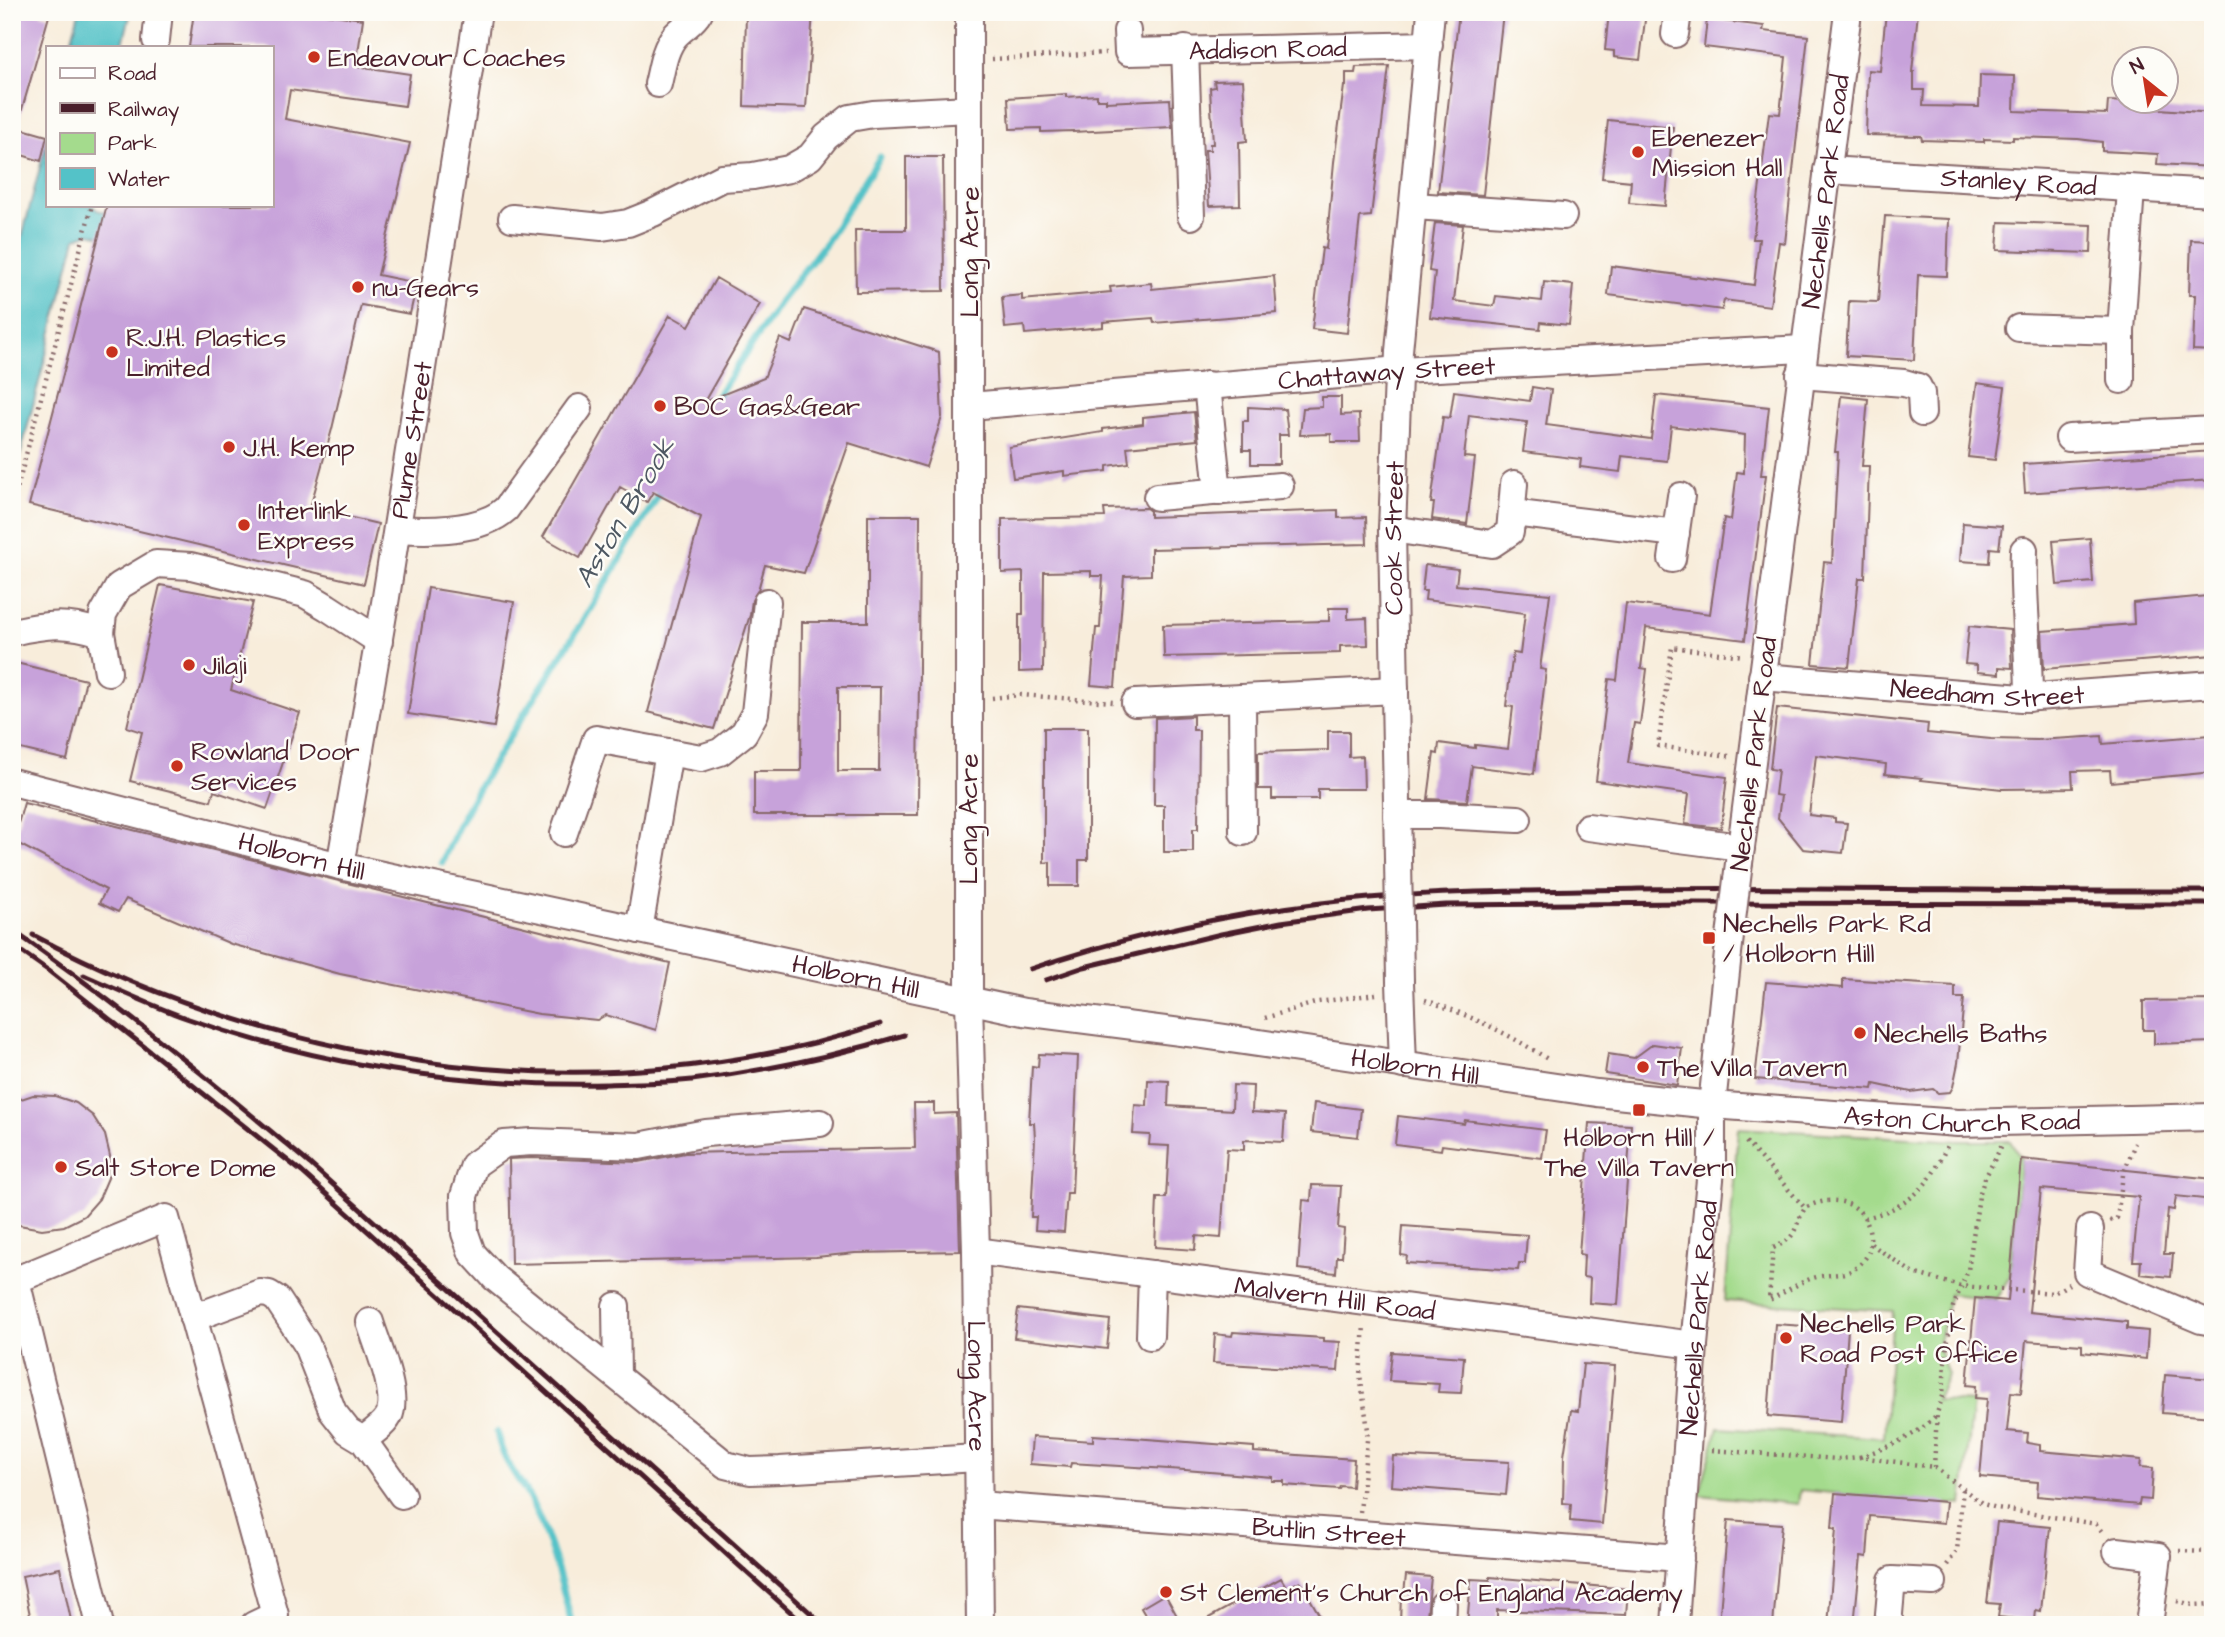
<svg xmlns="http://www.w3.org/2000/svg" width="2225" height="1637" font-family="'Architects Daughter',sans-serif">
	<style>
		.green { fill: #a4db8d; stroke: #777d5c; stroke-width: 2 }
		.water { fill: #54c2c8; stroke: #4f707a; stroke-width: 2 }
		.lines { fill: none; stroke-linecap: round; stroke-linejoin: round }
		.stream { stroke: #54c2c8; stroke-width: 7 }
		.building { fill: #c7a2da; fill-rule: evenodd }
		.minor-casing { stroke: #876769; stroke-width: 30 }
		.path { stroke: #876769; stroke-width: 4.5; stroke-dasharray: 2 5; stroke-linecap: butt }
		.minor { stroke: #fff; stroke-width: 26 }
		.rail { stroke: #4a1f2b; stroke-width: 5 }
		.minor-bridge-casing { stroke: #876769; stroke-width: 30; stroke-linecap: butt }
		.minor-bridge { stroke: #fff; stroke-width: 26 }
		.poi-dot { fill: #c8321e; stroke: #fdfcf7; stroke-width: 2.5 }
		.labels { text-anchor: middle; stroke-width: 5; stroke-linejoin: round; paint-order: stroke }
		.street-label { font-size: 26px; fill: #4a1f2b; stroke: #fdfcf7 }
		.poi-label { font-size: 26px; fill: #4a1f2b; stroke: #fdfcf7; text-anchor: start }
		.water-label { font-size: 28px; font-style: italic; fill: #4e5862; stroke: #fdfcf7 }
	</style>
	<rect width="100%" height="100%" fill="#fdfcf7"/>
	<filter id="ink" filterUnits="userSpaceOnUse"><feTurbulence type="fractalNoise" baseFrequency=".0143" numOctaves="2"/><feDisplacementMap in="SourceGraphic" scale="14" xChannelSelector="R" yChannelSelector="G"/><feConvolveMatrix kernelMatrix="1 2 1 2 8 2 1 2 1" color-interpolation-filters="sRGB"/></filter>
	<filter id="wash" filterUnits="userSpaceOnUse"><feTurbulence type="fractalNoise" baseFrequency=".00686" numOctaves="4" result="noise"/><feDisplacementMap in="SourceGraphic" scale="28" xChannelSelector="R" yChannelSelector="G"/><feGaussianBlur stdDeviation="1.57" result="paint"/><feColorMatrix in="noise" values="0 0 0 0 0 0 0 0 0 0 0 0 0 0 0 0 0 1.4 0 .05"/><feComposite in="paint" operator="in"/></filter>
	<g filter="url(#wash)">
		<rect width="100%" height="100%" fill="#f8eddb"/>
		<path class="green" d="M1738,1128L1960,1141H2010L2021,1159L2010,1276L1996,1299L1949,1294L1938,1347L1948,1375L1936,1400L1973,1402L1962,1505L1800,1490L1798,1504L1699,1495L1718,1428L1884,1438L1893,1311L1725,1301Z"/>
		<path class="water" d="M79,12H131L122,47H70Z
			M47,140V205H92L97,210L255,249L178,257L90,233L76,238L12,487V276Z"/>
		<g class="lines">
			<path class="stream" d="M712,404L780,302L827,241L880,157
				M442,862C468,798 506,743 542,686C584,621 623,555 662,489
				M497,1432C503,1466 520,1476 533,1505C551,1542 562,1584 572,1625"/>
		</g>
		<g id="blocks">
			<path class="building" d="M12,12H35L49,16L18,123L12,122Z
				M194,12H310L363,19L356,66L410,74L405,106L290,90L285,119L410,143L378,275L417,283L410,314L361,305L332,429L310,508L378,524L364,584L29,505L107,205H271V47H189Z
				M746,12H813L806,108L744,106Z
				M1459,12H1503L1483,195L1438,192Z
				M1609,12H1646L1640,60L1614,57V51L1605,50Z
				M1886,12H1918L1912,72H1914V90H1924L1923,106L1979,107L1980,75L2015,76L2014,111L2107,114L2108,101L2146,103V108L2213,113V167L2157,164L2158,154L2102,151V142L2078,139L2013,137V140L1984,139V142L1922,140L1921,136L1866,135L1868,70L1880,71Z
				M1707,19L1764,26L1763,31L1808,36L1785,243L1779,242L1770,306L1724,300L1722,310L1608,295L1611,266L1754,285L1759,239H1753L1769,113L1780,114L1786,57L1704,47Z
				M1389,66L1371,216L1360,217L1347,333L1312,329L1322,248L1326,249L1334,162L1344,86H1346V73H1355L1356,67Z
				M1243,80L1247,141L1239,142L1240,205L1209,206L1205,150H1210V144H1213L1210,88L1215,87L1214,81Z
				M1066,94V97L1097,95V99H1106V102L1170,99L1172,127L1073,132V131L1041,132V128L1010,129L1008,98Z
				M1608,120L1673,127L1665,206L1629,203L1631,181L1602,178Z
				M12,126L47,136L41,161L12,152Z
				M906,157H943L944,291L856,292L855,230H906Z
				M1885,216L1949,219L1947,276L1918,275L1914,360L1846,356L1849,301L1878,302Z
				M1999,222L2092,225L2091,253L1997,250Z
				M1435,223L1463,225L1454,301L1494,306L1496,296L1542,301L1544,282L1573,285L1569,325L1541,322L1540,329L1430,317L1435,272L1429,271Z
				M2191,240L2213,241V351L2193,350L2195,295H2189Z
				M1274,276L1277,313L1154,323L1153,318L1103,322V327L1025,334L1024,326L1005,328L1002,297L1022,295V300L1111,292L1110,287L1151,283L1152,289Z
				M716,278L760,304L704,402L764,378L780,338L791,343L804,309L939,352L942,417L926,467L849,443L804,573L765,565L758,590L752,600L750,615L714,729L648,712L701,517L653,492L647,502L620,487L580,558L543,537L670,315L689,326Z
				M1977,383L2005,387L1995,460L1968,457Z
				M1532,387L1551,390L1546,425L1651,439L1656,395L1769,407L1761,475H1766L1745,640L1646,628L1641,668L1647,669L1643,702L1640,724L1634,723L1628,763L1727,777L1721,828L1685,824L1689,794L1596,781L1609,679L1617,680L1626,603L1710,614L1724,518L1731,520L1737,472L1744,473L1745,435L1671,426L1667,461L1622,456L1620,472L1580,467L1581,459L1523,452L1527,422L1469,415L1464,457L1475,458L1467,524L1432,519L1434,503H1431L1443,417L1450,418L1454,391L1530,401Z
				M1841,396L1868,399L1862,466H1869L1865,578H1859L1849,667L1813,664L1824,562L1832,563L1838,452H1835Z
				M1322,397H1341V415L1359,414L1360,442H1331V434L1300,435L1303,408L1322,407Z
				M1248,407L1285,409L1288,435H1279V464H1251V450H1243V421H1248Z
				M1194,412L1197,440L1127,447L1129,463L1107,466V471L1064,476V471L1013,478L1009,447L1103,432V429L1143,424V417Z
				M2213,451V480L2025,493L2023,464Z
				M1146,508L1150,511V517L1338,510V518L1366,517L1367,544L1151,549V575L1124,576L1115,687L1091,685L1096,628H1100L1103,576H1091V571L1044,572L1043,671L1019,672V614H1023V572L1002,573V519L1105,517L1104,509Z
				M868,515H920L918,815H754V771H801L802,622H868ZM838,687H880L879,771H838Z
				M1963,523L2002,526L1999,549L1990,548L1989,563L1960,561Z
				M2090,538L2093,582L2057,585L2053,541Z
				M1425,565L1458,569L1456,585L1550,594L1540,669L1546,670L1534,774L1472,766L1467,801L1428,799L1434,753L1438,754L1439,743L1475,748V745L1508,749L1513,707L1506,706L1513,653L1520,654L1525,613L1425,600L1426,591H1422Z
				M160,585L253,602L231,690L300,713L267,809L214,791L211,801L130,781L142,732L127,727Z
				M428,588L514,602L494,727L408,714Z
				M2207,596L2209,621H2213V655L2044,669L2042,631L2134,624L2133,603Z
				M1329,608H1348V619L1367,618L1368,645L1340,646V653L1164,657L1163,625L1329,621Z
				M1969,626L2010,630L2012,668L1999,667V674L1977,672V665L1965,664Z
				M12,662L86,680L67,760L12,747Z
				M1777,708L1928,724L1927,733L1991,739L2037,740L2102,736L2103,744L2210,735L2213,772L2111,782L2110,770L2072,771L2073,788L2002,789L1921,780L1922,778L1885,774L1886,764L1816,755L1809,815L1835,818V822L1847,823L1843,853L1803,849L1778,818L1781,796L1775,795L1778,770L1770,769Z
				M1193,716V730H1199L1198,829H1193V852H1164V805H1154L1155,718Z
				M1044,728H1088V860H1079V886H1050V862L1044,863Z
				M1328,731H1349V757L1363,756L1364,789H1318V799H1272V789H1258V752L1328,750Z
				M24,803L670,963L656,1030L606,1015L597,1020L539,1014L340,974L231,944L126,899L118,912L99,903L106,890L13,841Z
				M1843,979L1955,986V998H1964L1958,1063L1953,1087L1950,1092L1938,1093L1933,1089L1911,1092L1874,1084L1873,1089L1755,1079L1766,982L1843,988Z
				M2213,1000V1042L2154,1044V1030H2143V1001Z
				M1653,1044L1682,1048L1677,1085L1605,1074L1608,1054L1634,1058Z
				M1039,1054L1078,1056L1072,1193H1067L1064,1232L1035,1230L1036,1217H1031L1035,1138L1034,1123H1029L1032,1066L1038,1067Z
				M1148,1080L1169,1081L1168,1106L1232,1110L1233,1085L1253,1086L1252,1112L1285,1114L1283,1142L1244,1140V1150L1227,1149L1221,1238L1196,1236L1195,1250L1155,1247L1157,1198H1166L1169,1146L1149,1145L1150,1135L1133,1134L1135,1105L1147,1106Z
				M33,1095L55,1096L76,1103L93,1116L105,1135L110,1156L108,1178L99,1199L84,1216L64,1226L42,1229L19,1225L12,1221V1102Z
				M914,1103H934V1114L956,1113L960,1251L855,1253L816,1257L511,1264L509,1159L532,1158L639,1162L685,1153L915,1148Z
				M1314,1103L1361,1109L1358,1137L1311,1132Z
				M1398,1116L1464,1124L1465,1120L1546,1130L1542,1158L1442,1145L1441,1150L1395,1144Z
				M1589,1123L1631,1125L1618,1305L1589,1303L1590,1278L1583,1277L1584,1255L1579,1254Z
				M2021,1159L2213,1179V1200L2176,1196L2174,1210L2168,1209L2164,1254H2173L2171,1277L2140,1274L2141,1261H2133L2139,1197L2041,1189L2029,1312L2127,1322V1329L2148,1331L2146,1359L2082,1352V1345L2026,1341L2021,1393L2011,1392L2007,1431L2028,1433L2027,1443L2040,1445V1451L2141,1460L2140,1467L2153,1468L2151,1500L2140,1499L2139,1505L2037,1496L2038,1482L1980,1477L1987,1399L1975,1398L1976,1386L1967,1385L1975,1298L2008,1301Z
				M1312,1185L1341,1186L1338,1228L1344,1229L1342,1257H1337L1336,1273L1298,1269L1303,1200L1311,1201Z
				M1403,1226L1527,1235L1525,1263H1519L1518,1270L1406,1263L1407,1256L1401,1255Z
				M1018,1309L1110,1320L1107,1349L1014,1338Z
				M1775,1324L1848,1329L1841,1422L1768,1416Z
				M1233,1332L1323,1338V1341L1340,1342L1338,1371L1213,1363L1215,1334L1232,1336Z
				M1392,1352L1464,1357L1461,1393L1438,1392L1439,1384L1389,1381Z
				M1583,1364L1615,1366L1602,1524L1570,1521L1571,1504L1563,1503L1564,1456L1571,1410L1578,1411Z
				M2165,1375L2213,1379V1417L2162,1413Z
				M1093,1435L1254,1447V1452L1354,1459L1352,1487L1340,1486L1339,1489L1284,1485V1481H1272V1477L1185,1470L1071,1463L1070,1467L1030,1464L1032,1437L1093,1441Z
				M1393,1456L1509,1462L1506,1495L1391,1486Z
				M1835,1493L1946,1502L1944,1523L1870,1516L1867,1557L1861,1556L1854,1625H1828L1836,1529L1832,1528Z
				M1728,1520L1782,1524L1773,1625H1719Z
				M1997,1522L2050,1527L2041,1611L2036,1610L2035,1621L1998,1617L2000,1604L1987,1603Z
				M60,1568L72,1625H32L22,1576Z
				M1406,1575L1431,1577L1426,1625H1400L1401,1594H1404Z
				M1490,1577L1628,1589L1626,1615L1497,1610V1625H1467L1471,1579L1490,1580Z
				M1281,1578L1287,1588L1300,1581L1321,1618L1309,1625H1196Z
				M1165,1594L1182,1625H1151L1141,1608Z"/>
		</g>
	</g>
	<g filter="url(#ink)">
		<use href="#blocks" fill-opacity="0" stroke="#876769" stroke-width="2"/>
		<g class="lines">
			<g class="minor-casing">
				<g id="minor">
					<path id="s1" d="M969,12V1001L976,1251L980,1625"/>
					<path id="s2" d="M1127,31L1128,52L1429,45"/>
					<path d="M1675,34L1678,12"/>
					<path d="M156,40L159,12"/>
					<path d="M1185,49L1191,216"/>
					<path d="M658,84C662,68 664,49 675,36C683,27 693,23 699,12"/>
					<path id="s3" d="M1827,170L2213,193"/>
					<path d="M1414,206L1563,216"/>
					<path d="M512,218L602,227L628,223L653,213L722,178L753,176L789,169L810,157L826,137L850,118L873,114L969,109"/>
					<path d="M2019,328L2121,331"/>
					<path d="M1800,375L1904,383L1918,387L1921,393L1922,413"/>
					<path d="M2121,380V331L2131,189"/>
					<path d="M1207,385L1218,492"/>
					<path id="s4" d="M970,406L1400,370L1803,349"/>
					<path d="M2069,438L2213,430"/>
					<path d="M1157,497L1280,486"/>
					<path d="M1512,513L1676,533"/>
					<path d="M397,529C429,531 481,532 506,509L579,408"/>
					<path d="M1392,529L1492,544L1510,532L1514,484"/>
					<path d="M2024,550C2022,599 2029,648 2029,698"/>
					<path d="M1672,559L1681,496"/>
					<path d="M12,632C47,624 67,622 101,633L108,672"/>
					<path d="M101,633L103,614L119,586L156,564L191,566L305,594L327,607L379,641"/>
					<path id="s5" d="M1762,677L2022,698L2213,684"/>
					<path d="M1135,703L1242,698"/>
					<path id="s6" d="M12,782L340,866L1024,1012L1204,1035L1597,1093L1712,1105L1958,1123L2213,1117"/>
					<path d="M1397,815H1439L1518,819"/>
					<path d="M1588,827L1741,847"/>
					<path d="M1243,832L1242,698L1395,690"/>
					<path d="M564,833L596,739L701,758L720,752L744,733L755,713L767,602"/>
					<path id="s7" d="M1398,858L1392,529L1399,351L1431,12"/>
					<path id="s8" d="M1739,863L1848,12"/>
					<path id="s9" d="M340,866L386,597L478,12"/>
					<path d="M639,930L669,752"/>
					<path d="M1400,982L1403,1065"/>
					<path d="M820,1123L706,1133L639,1146L532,1142L504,1144L474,1165L464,1196L465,1233L472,1253L495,1278L726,1465L750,1471L780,1470L977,1458"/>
					<path d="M2090,1229L2087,1272L2201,1320L2213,1322"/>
					<path id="s10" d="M976,1251L1694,1345"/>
					<path d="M616,1306L617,1376"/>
					<path d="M193,1318L260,1293L269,1294L277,1299L306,1343L333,1412L348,1431L363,1440L402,1495"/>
					<path d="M1150,1336L1152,1274"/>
					<path d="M363,1440C372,1433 386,1424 390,1413C397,1390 377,1345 370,1322"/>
					<path id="s11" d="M978,1505L1680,1558"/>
					<path d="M2117,1551L2158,1556L2149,1625"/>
					<path d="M100,1625L16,1280L166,1218L275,1615L254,1625"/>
					<path d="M1442,1625L1443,1605"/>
					<path id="s12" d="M1675,1625L1694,1345L1712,1159V1105L1728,953"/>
					<path d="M1888,1625L1892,1580L1933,1582"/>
				</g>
			</g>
			<path class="path" d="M992,59L1106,53
				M12,508L92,205
				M992,698L1021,695L1113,702
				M1729,756L1658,746L1672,647L1743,656
				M1425,1000C1469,1015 1510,1034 1549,1060
				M1265,1018L1318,1002L1376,994
				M1746,1142L1805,1208C1832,1193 1867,1201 1870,1236C1871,1246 1870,1253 1863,1261C1848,1279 1832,1272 1813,1278C1798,1283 1784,1293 1769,1300L1773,1248C1799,1237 1792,1230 1805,1208
				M1865,1218C1909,1207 1929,1188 1947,1146
				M2110,1221L2117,1218L2123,1175L2135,1143
				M1871,1244L1913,1273L1960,1286L2054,1293L2069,1284
				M1712,1450L1838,1459L1859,1457L1934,1467L1983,1504L1997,1508L2096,1524L2103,1533
				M1860,1457C1887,1447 1919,1436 1937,1414
				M1934,1467L1937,1413L1943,1396L1945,1360L1953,1307L1968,1270L1979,1196L1984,1180L2002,1145
				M1360,1512L1368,1430L1360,1375L1364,1326
				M2179,1551L2213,1552
				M1947,1565L1957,1551L1963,1488
				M12,1597L18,1625
				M2177,1601L2193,1605L2213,1604"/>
			<use href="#minor" class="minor"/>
			<path class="rail" d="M12,930C116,1002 214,1083 310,1164L824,1625
				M33,935C290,1071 602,1116 880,1024
				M12,945L49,971L302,1172L805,1625
				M1030,969C1139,932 1255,908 1369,898C1459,890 1549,891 1638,889C1830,887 2021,892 2213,891
				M84,975C118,990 152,1006 186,1018C321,1066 465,1087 608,1084C636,1083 665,1083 692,1080C764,1071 835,1056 904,1035
				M1046,980L1084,967L1221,934L1281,922L1368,910L1446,905L1690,903L2213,904"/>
			<g class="minor-bridge-casing">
				<path id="minor-bridge" d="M1398,858L1400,982
					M1728,953L1739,863"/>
			</g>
			<use href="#minor-bridge" class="minor-bridge"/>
		</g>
	</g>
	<g class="poi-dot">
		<circle cx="314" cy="57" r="7"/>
		<circle cx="1638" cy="152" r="7"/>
		<circle cx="358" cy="287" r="7"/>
		<circle cx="112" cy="352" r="7"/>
		<circle cx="660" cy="406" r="7"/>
		<circle cx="229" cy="447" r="7"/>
		<circle cx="244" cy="525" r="7"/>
		<circle cx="189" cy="665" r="7"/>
		<circle cx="177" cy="766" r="7"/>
		<rect x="1702" y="931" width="14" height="14" rx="3.5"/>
		<circle cx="1860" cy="1033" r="7"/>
		<circle cx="1643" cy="1067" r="7"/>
		<rect x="1632" y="1103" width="14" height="14" rx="3.5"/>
		<circle cx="61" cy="1167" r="7"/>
		<circle cx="1786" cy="1338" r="7"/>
		<circle cx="1166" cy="1592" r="7"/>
	</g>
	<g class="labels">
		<g class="street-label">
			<text dy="9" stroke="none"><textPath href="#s2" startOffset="161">Addison Road</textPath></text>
			<text dy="9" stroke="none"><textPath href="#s3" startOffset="192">Stanley Road</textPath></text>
			<text dy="9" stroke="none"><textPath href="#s8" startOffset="677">Nechells Park Road</textPath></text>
			<text transform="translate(969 252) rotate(-90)" y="9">Long Acre</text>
			<text dy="9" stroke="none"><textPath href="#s4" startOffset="418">Chattaway Street</textPath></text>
			<text dy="9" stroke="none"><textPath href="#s9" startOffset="432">Plume Street</textPath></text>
			<text dy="9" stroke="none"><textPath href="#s7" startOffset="320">Cook Street</textPath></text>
			<text dy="9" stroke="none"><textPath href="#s5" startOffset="226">Needham Street</textPath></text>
			<text transform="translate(1753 754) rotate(-83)" y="9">Nechells Park Road</text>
			<text transform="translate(968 819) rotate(-90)" y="9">Long Acre</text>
			<text dy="9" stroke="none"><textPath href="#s6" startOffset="299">Holborn Hill</textPath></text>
			<text dy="9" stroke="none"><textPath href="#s6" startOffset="866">Holborn Hill</textPath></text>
			<text dy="9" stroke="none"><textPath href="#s6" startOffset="1433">Holborn Hill</textPath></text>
			<text dy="9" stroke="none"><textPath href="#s6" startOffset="1983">Aston Church Road</textPath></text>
			<text dy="9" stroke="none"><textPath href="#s10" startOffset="362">Malvern Hill Road</textPath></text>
			<text dy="9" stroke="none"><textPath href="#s12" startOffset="308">Nechells Park Road</textPath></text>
			<text dy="9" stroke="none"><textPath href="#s1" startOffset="1374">Long Acre</textPath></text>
			<text dy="9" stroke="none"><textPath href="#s11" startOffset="352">Butlin Street</textPath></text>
		</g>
		<g class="poi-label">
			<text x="328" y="66">Endeavour Coaches</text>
			<text x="1652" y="146">Ebenezer<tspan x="1652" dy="30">Mission Hall</tspan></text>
			<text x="372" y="296">nu-Gears</text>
			<text x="126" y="346">R.J.H. Plastics<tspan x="126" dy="30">Limited</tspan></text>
			<text x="674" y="415">BOC Gas&amp;Gear</text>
			<text x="243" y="456">J.H. Kemp</text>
			<text x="258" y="519">Interlink<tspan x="258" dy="30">Express</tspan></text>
			<text x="203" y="674">Jilaji</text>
			<text x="191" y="760">Rowland Door<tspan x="191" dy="30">Services</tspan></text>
			<text x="1723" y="932">Nechells Park Rd<tspan x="1723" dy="30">/ Holborn Hill</tspan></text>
			<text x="1874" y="1042">Nechells Baths</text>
			<text x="1657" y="1076">The Villa Tavern</text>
			<text x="1639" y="1146" text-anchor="middle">Holborn Hill /<tspan x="1639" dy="30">The Villa Tavern</tspan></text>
			<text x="75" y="1176">Salt Store Dome</text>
			<text x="1800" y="1332">Nechells Park<tspan x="1800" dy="30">Road Post Office</tspan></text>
			<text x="1180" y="1601">St Clement's Church of England Academy</text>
		</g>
		<g class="water-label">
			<text transform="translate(624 512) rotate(-59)" y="10">Aston Brook</text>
		</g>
	</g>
	<rect width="2225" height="1637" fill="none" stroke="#fdfcf7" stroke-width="42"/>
	<rect x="46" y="46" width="228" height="161" fill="#fdfcf7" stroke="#b5a4a5" stroke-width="2"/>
	<rect x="60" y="68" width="35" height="10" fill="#ffffff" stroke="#b5a4a5" stroke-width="2"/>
	<text x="108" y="80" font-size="21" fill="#4a1f2b">Road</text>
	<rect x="60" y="103" width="35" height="10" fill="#4a1f2b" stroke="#b5a4a5" stroke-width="2"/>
	<text x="108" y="116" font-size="21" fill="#4a1f2b">Railway</text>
	<rect x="60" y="133" width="35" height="21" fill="#a4db8d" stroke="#b5a4a5" stroke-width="2"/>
	<text x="108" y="150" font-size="21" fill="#4a1f2b">Park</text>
	<rect x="60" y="168" width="35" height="21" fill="#54c2c8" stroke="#b5a4a5" stroke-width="2"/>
	<text x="108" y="186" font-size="21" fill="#4a1f2b">Water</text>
	<g transform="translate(2145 80) rotate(330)"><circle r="33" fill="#fdfcf7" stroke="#b5a4a5" stroke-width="2"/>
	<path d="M0-5L12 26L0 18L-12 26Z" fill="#c8321e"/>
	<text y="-10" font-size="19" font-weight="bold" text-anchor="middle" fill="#4a1f2b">N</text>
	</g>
</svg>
